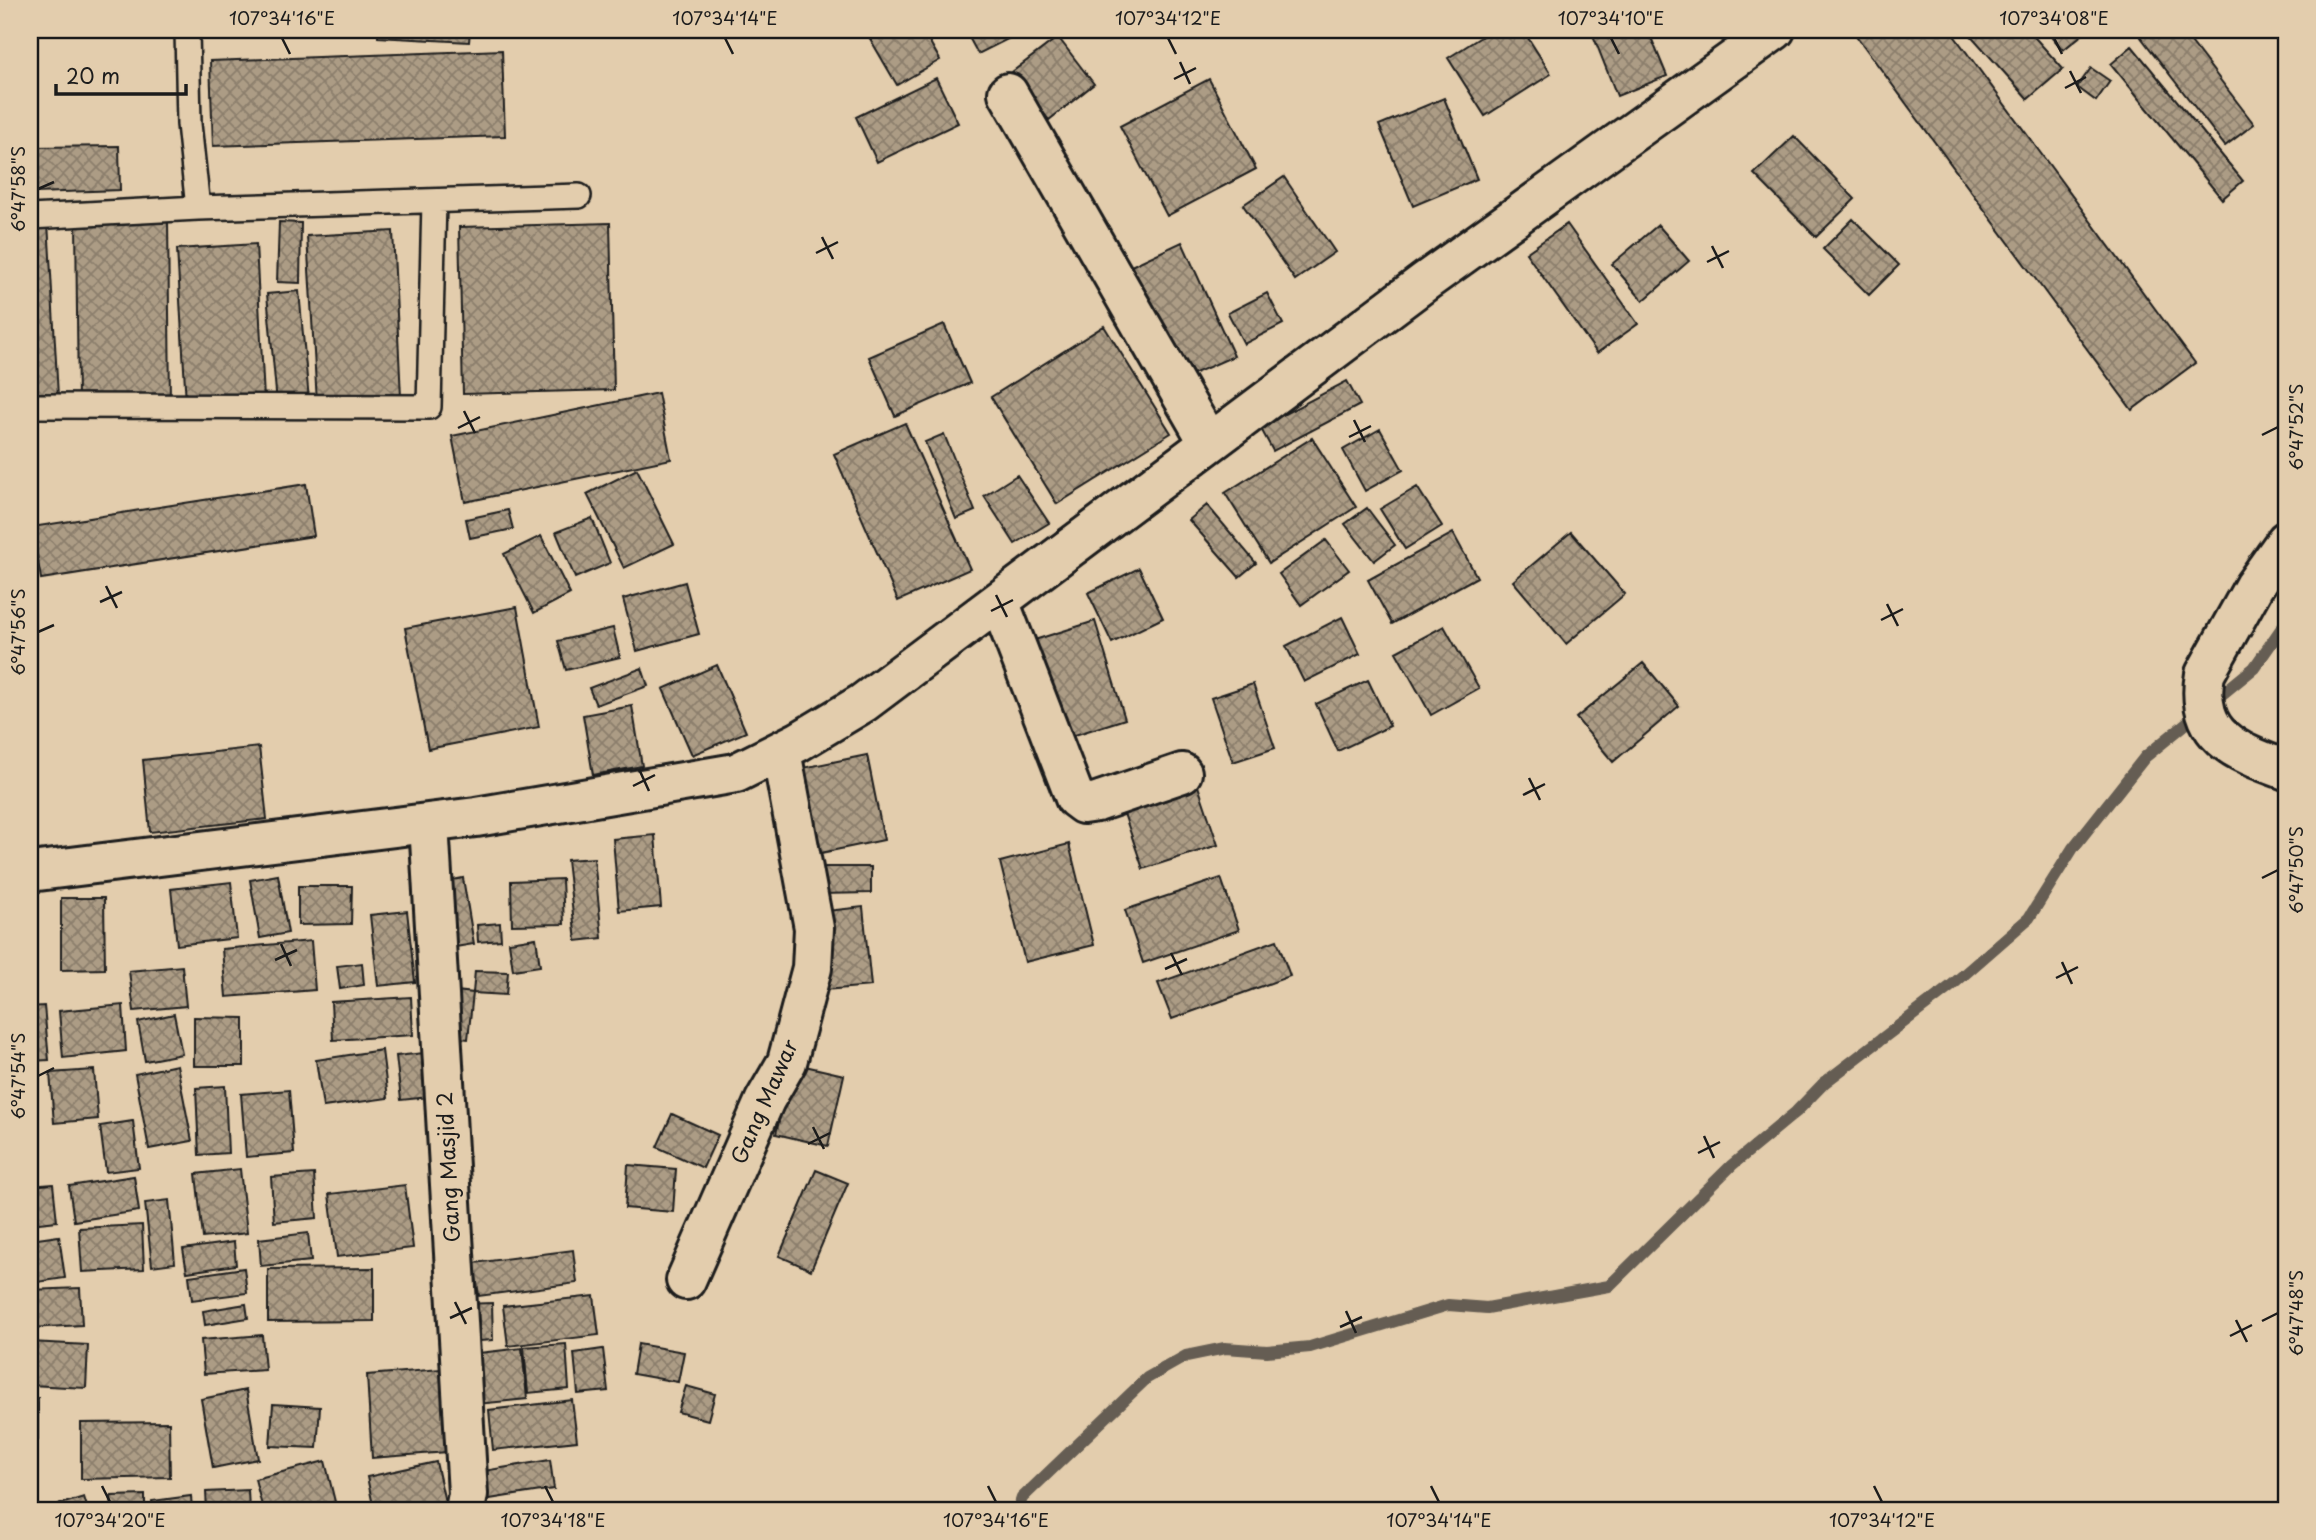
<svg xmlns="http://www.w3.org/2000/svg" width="2316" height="1540" font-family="'Playpen Sans',sans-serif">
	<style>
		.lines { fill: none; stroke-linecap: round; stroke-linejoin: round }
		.stream { stroke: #655d52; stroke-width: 12 }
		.building { fill: url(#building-cross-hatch); stroke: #1c1c1c; stroke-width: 2 }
		.service-casing { stroke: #1c1c1c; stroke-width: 28 }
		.minor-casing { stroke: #1c1c1c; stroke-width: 44 }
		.service { stroke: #e3cdad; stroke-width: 23 }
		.minor { stroke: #e3cdad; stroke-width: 38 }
		.ticks { fill: none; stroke: #1c1c1c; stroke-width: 2.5 }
		.labels { text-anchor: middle; stroke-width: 5; stroke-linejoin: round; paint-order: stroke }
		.street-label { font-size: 21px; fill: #1c1c1c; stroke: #e3cdad }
		.neatline { fill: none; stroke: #1c1c1c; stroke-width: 2.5 }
		.ticks-label { font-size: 18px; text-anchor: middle; fill: #1c1c1c }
	</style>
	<defs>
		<pattern id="building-cross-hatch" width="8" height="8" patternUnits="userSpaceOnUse" patternTransform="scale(1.75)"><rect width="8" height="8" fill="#ac9c85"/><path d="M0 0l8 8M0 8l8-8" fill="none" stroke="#8b7e6c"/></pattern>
	</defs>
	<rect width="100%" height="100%" fill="#e3cdad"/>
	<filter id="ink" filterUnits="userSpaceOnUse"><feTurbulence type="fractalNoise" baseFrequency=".0143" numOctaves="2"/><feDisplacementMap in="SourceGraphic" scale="14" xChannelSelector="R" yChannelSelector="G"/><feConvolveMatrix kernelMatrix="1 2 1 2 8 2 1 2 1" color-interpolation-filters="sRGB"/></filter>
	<g filter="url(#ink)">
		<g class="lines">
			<path class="stream" d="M1018,1510L1022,1498L1147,1378L1186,1356L1225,1348L1267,1351L1310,1347L1448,1305L1487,1308L1609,1286L1732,1165L1796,1112L1824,1083L1951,986L2029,918L2073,848L2145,757L2254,668L2286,622"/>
		</g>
		<path class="building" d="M378,30H470L469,42L378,37Z
			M865,30H923L940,60L897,85Z
			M965,30H1026L978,54Z
			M1492,30H1523L1551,74L1485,116L1448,58Z
			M1591,30H1648L1667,76L1617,96Z
			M1852,30H1950L2195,363L2132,410Z
			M1966,30H2028L2063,69L2028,99Z
			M2046,30H2088L2063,50Z
			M2148,30H2182L2254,124L2225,146L2140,36Z
			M1058,37L1094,84L1049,120L1012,72Z
			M2132,46L2243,181L2222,199L2111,64Z
			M502,50L505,136L213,146L210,61Z
			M2091,68L2110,81L2096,101L2077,87Z
			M936,78L958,123L877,162L856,117Z
			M1209,79L1256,169L1167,216L1120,126Z
			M1444,98L1477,179L1413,206L1379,125Z
			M1794,136L1855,199L1816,237L1754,174Z
			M119,146L120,190L35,193L34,147Z
			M1284,177L1335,252L1295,280L1243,205Z
			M1853,219L1899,265L1869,295L1823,249Z
			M168,220L170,403L78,404L76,221Z
			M48,222L58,396L30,397V223Z
			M279,222L301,223L300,283L277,282Z
			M610,223L614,390L463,394L459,227Z
			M1567,224L1638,324L1597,353L1526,253Z
			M1658,225L1689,261L1643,301L1612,264Z
			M393,231L401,397L317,402L307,236Z
			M1182,242L1234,356L1182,379L1131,266Z
			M256,244L264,399L186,403L177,249Z
			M299,291L309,400L277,403L267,294Z
			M1267,293L1283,324L1244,344L1228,313Z
			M944,324L970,383L895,416L869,357Z
			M1104,326L1171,433L1057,504L991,397Z
			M1347,381L1360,405L1273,451L1260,427Z
			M658,393L671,459L465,502L452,436Z
			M905,423L970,569L898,601L834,454Z
			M1380,429L1403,470L1365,491L1343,450Z
			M944,434L975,511L956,519L925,442Z
			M1312,438L1356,507L1269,563L1225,493Z
			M637,469L674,544L624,568L587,494Z
			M1017,475L1049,523L1015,544L984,496Z
			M306,484L314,536L41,579L32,527Z
			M1417,487L1442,526L1405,549L1380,509Z
			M1207,505L1256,563L1239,577L1189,520Z
			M1367,508L1395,545L1374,561L1345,524Z
			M508,510L513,529L470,538L466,519Z
			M592,518L610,563L575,578L556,532Z
			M1571,532L1625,594L1566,644L1513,581Z
			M1453,533L1477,577L1392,624L1368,580Z
			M541,536L570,594L534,613L504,554Z
			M1326,540L1349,570L1301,605L1279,574Z
			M1139,568L1163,618L1112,643L1088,593Z
			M685,582L699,634L637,651L623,599Z
			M517,607L539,727L428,749L405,628Z
			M1342,617L1360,654L1304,682L1286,646Z
			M1095,621L1125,719L1056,741L1025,643Z
			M1444,626L1479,688L1431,715L1396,652Z
			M613,628L620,657L566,670L558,641Z
			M1643,663L1679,706L1613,762L1576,718Z
			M717,665L746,732L692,755L663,689Z
			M642,668L648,686L596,705L589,688Z
			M1368,680L1390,726L1338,751L1316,704Z
			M1253,684L1275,748L1233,762L1211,698Z
			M632,706L642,766L593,775L583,715Z
			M259,747L267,819L150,832L143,760Z
			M867,755L884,840L816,854L798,769Z
			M1195,777L1218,845L1143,869L1120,802Z
			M655,835L661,907L619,911L613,839Z
			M1069,844L1094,945L1025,962L1000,862Z
			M594,858L602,938L576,941L567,860Z
			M819,867H871V893L819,894Z
			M278,875L288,933L260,938L250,880Z
			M463,878L474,944L449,948L438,883Z
			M1221,878L1239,930L1143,963L1125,910Z
			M562,879L564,924L512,925L511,881Z
			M231,882L237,938L177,945L171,889Z
			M298,886H352L351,924L298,925Z
			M61,898H104L105,969L61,970Z
			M863,907L871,986L825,990L818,912Z
			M407,911L415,982L378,986L370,915Z
			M500,923L501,940L478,942L477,925Z
			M536,938L540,966L513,970L509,942Z
			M1277,940L1290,976L1172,1019L1158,983Z
			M311,941L315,990L226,997L222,949Z
			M362,963L364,985L340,989L337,966Z
			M182,966L186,1006L134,1011L129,971Z
			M475,971L508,972L506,995L473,993Z
			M448,990L473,993L468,1039L443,1036Z
			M411,997L413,1035L333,1040L331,1002Z
			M123,1005L126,1051L63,1058L59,1011Z
			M44,1006L49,1060L30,1061V1007Z
			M174,1014L182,1054L145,1061L138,1022Z
			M194,1017L244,1018V1066H194Z
			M382,1050L388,1098L323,1107L316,1060Z
			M424,1053L429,1097L401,1100L396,1056Z
			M792,1063L844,1075L828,1146L776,1134Z
			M177,1065L192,1141L149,1149L135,1074Z
			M94,1070L98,1119L54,1123L50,1073Z
			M225,1086L228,1153L199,1155L196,1088Z
			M289,1090L294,1153L246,1157L241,1094Z
			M30,1092L40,1145L30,1147Z
			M672,1114L718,1135L703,1168L657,1147Z
			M133,1121L139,1168L106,1172L100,1126Z
			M628,1165L676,1169L673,1212L625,1208Z
			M240,1169L247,1233L203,1238L196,1174Z
			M816,1170L848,1183L811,1270L779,1256Z
			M314,1174L317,1218L274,1222L271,1177Z
			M134,1176L139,1211L74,1221L69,1186Z
			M53,1184L57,1221L30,1224V1186Z
			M405,1185L413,1248L337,1257L329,1194Z
			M169,1200L175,1263L152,1266L145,1203Z
			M142,1225L144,1269L82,1272L79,1228Z
			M308,1233L311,1261L261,1266L259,1239Z
			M59,1236L65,1278L30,1283V1240Z
			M234,1242L236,1265L187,1272L183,1249Z
			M573,1250L577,1283L479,1296L474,1263Z
			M244,1268L247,1293L192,1300L189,1276Z
			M374,1268V1321L268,1322V1269Z
			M80,1288L82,1325L30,1328V1290Z
			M594,1296L599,1335L508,1346L503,1306Z
			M492,1303L493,1340L464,1342L463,1304Z
			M246,1304L248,1318L205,1325L203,1311Z
			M262,1335L265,1370L204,1374L201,1340Z
			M30,1342L88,1345L86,1388L30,1385Z
			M566,1344L569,1389L528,1393L524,1347Z
			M638,1344L684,1352L678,1382L633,1374Z
			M522,1348L527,1399L467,1405L462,1355Z
			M603,1349L608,1391L578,1394L574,1353Z
			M441,1369L447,1452L372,1458L367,1375Z
			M686,1386L715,1394L708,1420L678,1412Z
			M246,1390L258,1459L213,1468L201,1399Z
			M30,1398H38V1440H30Z
			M572,1400L577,1441L493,1450L489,1410Z
			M273,1404L320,1407L317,1448L270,1446Z
			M169,1422L170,1477L81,1479V1423Z
			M550,1460L554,1489L483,1500L478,1472Z
			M325,1461L337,1510H263L255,1479Z
			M436,1462L445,1502L408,1510H374L367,1477Z
			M248,1490L249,1510H207L206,1492Z
			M145,1495V1510H112L111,1496Z
			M191,1496L192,1510H153L152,1501Z
			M84,1497L88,1510H41Z"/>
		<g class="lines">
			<g class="service-casing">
				<path id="service" d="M187,30L189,124L198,208L579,196
					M30,217L198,208
					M30,406L429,407L434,201"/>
			</g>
			<g class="minor-casing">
				<path id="minor" d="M1008,93L1209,443
					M2286,541L2254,586L2205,674C2194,737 2237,752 2286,770
					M999,601L1075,798L1083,804L1097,802L1182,773
					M429,823L468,1494L465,1510
					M30,872L476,817L736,773L798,742L863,703L1426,281L1775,30
					M686,1280L765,1100L787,1062L812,968L814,928L781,751"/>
			</g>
			<use href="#service" class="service"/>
			<use href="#minor" class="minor"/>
		</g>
	</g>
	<path class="ticks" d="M282,38L290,54M725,38L733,54M1168,38L1176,54M1611,38L1619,54M2054,38L2062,54M1180,62L1190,84M2070,71L2081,93M1174,79L1196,68M2065,88L2086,77M38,189L54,182M822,237L833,259M1712,246L1723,268M816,253L838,242M1707,262L1729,251M464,411L475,433M1354,420L1365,442M458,428L480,417M2262,435L2278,427M1349,437L1371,426M106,586L117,608M996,595L1007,617M100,602L122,592M1887,604L1898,626M991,611L1013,600M1881,620L1903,609M38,632L54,625M639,769L649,791M1529,778L1540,800M633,786L655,775M1523,795L1545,784M2262,878L2278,870M281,944L291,966M1171,953L1182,975M275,960L297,950M2062,962L2072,984M1165,969L1187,959M2056,978L2078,967M38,1076L54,1068M813,1127L824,1149M1704,1136L1714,1158M808,1144L830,1133M1698,1153L1720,1142M455,1302L466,1324M1346,1311L1356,1333M450,1318L472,1308M2236,1320L2247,1342M2262,1321L2278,1313M1340,1327L1362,1317M2230,1336L2252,1325M102,1486L110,1502M545,1486L553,1502M988,1486L996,1502M1431,1486L1439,1502M1874,1486L1882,1502"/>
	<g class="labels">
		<g class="street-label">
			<text transform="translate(765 1102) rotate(-66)" y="7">Gang Mawar</text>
			<text transform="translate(449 1167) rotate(-93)" y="7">Gang Masjid 2</text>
		</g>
	</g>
	<rect width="2316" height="1540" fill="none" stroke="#e3cdad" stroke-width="77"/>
	<path d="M56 84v10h130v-10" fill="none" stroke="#1c1c1c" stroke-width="3.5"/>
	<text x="66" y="84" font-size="21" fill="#1c1c1c" stroke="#e3cdad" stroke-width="5" paint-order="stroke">20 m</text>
	<rect x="38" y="38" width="2240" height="1464" class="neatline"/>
	<g class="ticks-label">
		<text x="282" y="25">107°34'16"E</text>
		<text x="725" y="25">107°34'14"E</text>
		<text x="1168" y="25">107°34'12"E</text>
		<text x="1611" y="25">107°34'10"E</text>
		<text x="2054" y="25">107°34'08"E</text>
		<text transform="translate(19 189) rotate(-90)" y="6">6°47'58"S</text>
		<text transform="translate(2297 427) rotate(-90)" y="6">6°47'52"S</text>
		<text transform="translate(19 632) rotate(-90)" y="6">6°47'56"S</text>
		<text transform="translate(2297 870) rotate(-90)" y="6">6°47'50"S</text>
		<text transform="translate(19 1076) rotate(-90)" y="6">6°47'54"S</text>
		<text transform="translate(2297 1313) rotate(-90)" y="6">6°47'48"S</text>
		<text x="110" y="1527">107°34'20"E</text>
		<text x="553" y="1527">107°34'18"E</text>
		<text x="996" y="1527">107°34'16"E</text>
		<text x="1439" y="1527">107°34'14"E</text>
		<text x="1882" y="1527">107°34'12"E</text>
	</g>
</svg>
